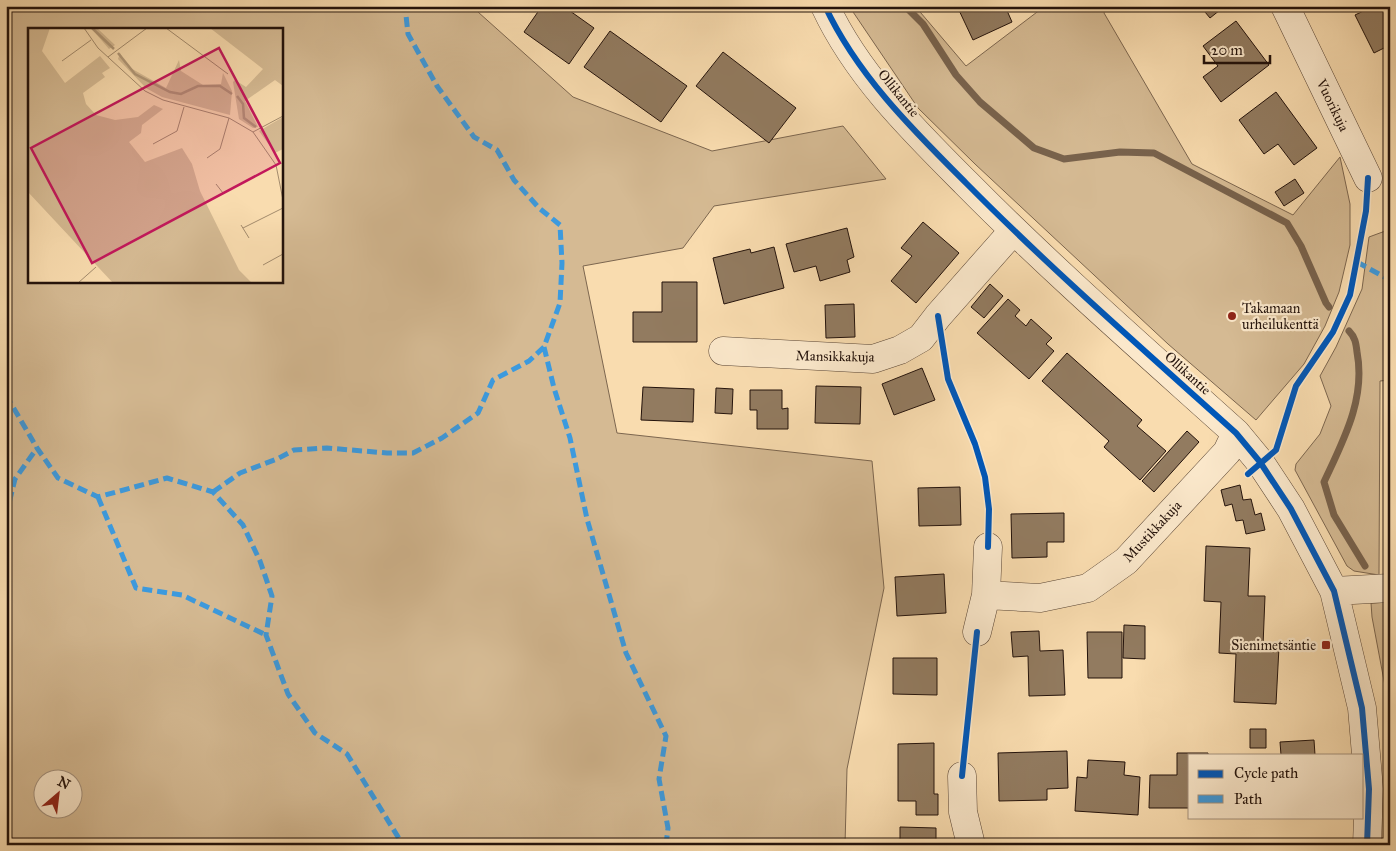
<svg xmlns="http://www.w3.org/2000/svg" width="1396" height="851" font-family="'IM FELL Great Primer',serif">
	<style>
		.green { fill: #d5ba93; stroke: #7c664f; fill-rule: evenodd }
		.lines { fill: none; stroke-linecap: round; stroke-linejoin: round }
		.stream { stroke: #78624c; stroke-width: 7 }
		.building { fill: #927b60; stroke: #23120b }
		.minor-casing { stroke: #584434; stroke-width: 29 }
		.minor { stroke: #fbe8cb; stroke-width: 28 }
		.quiet { stroke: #3c9ade; stroke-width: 5; stroke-dasharray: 10 5; stroke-linecap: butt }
		.cycleway-casing { stroke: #fbe8cb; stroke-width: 9 }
		.cycleway { stroke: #0057b8; stroke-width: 6 }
		.poi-dot { fill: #8f2418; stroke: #fbe8cb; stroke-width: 2 }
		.labels { text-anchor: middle; stroke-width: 4.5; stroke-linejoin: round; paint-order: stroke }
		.street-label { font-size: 14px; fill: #23120b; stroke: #fbe8cb }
		.poi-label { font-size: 14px; fill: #23120b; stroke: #fbe8cb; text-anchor: start }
		.inset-river { fill: none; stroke: #b09777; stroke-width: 2.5 }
		.inset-road { fill: none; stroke: #a38b6d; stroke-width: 1 }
		.view { fill: #c2185b; fill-opacity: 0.15; stroke: #c2185b; stroke-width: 2.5 }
		.inset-edge { fill: none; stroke: #23120b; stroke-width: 2.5 }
	</style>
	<rect width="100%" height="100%" fill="#f9dcaf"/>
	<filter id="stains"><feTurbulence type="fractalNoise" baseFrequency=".004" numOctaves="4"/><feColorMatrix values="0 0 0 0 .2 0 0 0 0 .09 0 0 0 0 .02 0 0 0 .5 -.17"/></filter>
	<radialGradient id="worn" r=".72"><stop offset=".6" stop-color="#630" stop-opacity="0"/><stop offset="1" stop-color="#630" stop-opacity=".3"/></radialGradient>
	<path class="green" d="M6,6H477L478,12L573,97L712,151L843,126L886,179L714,206L683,248L583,266L617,433L872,461L884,588L847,769L845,845H14L6,816ZM29,29H281V281H29ZM42,778H72V808H42Z
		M849,6H915L966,66L1045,6H1105L1104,13L1192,164L1293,215L1340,157L1350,204V245L1339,292L1325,326L1304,364L1256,420L1168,344L975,164L918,108Z
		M1388,230L1390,233V380L1380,381L1379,575L1354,571L1347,566L1295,470L1296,464L1320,434L1331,406L1320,376L1336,347L1362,289L1369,237Z
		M1390,602V720L1388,702L1372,617L1371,603Z"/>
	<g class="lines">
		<path class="stream" d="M905,6L923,24L956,75L980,102L1034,148L1064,159L1120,152L1154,153L1287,223L1301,246L1326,303L1329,307
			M1349,331C1355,337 1356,343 1357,352C1366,399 1343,441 1324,482L1334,515L1365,566"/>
	</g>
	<path class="building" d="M542,6H563L594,28L569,64L524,32Z
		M957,6H1005L1012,22L973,40Z
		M1200,6H1225L1210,18Z
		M1374,6H1390V45L1374,53L1355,15Z
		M1236,21L1269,65L1221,102L1203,77L1218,66L1203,46Z
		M610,31L687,86L661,122L584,67Z
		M723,52L796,108L769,143L696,86Z
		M1276,92L1317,148L1294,165L1278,144L1264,154L1239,120Z
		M1295,179L1304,193L1284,206L1275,192Z
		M923,222L959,253L916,303L891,281L912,256L901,248Z
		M847,228L854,257L847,260L850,272L820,281L816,266L794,272L786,244Z
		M774,247L784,288L724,304L713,258L750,249L751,253Z
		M662,282H697V342H633V312H662Z
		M990,284L1003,296L984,318L971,307Z
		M1008,299L1020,310L1015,316L1026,326L1031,319L1052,338L1046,344L1054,351L1029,379L977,333Z
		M854,304L855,337L826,338L825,305Z
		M1067,353L1142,420L1137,426L1166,451L1140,480L1104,447L1109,441L1042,381Z
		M922,368L935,400L894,415L882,384Z
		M816,386L861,387L860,424L815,423Z
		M643,387L694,389L693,422L641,420Z
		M716,388L733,389L732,414L715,413Z
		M750,390H782V409L788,408V429H757V410H750Z
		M1187,431L1199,442L1154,492L1142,481Z
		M1240,485L1243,500L1251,499L1255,515L1261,513L1265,530L1246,534L1243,520L1236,521L1232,504L1225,506L1221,490Z
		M960,487L961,525L919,526L918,488Z
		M1064,513V542H1047V557L1012,558L1011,514Z
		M1206,546L1250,548L1248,596H1265L1263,646L1279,647L1276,704L1234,702L1236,654L1219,653L1221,602L1204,601Z
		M944,574L946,613L897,616L895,577Z
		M1124,625L1145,626V659L1123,658Z
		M1039,631L1040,651L1063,650L1065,695L1029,696L1028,656L1013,657L1011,632Z
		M1087,632H1122V678H1088Z
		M893,658H937V695L893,694Z
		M1250,729H1266V748H1250Z
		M1314,740L1315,755H1281L1280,742Z
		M934,743V794H938V815H916V801H898V744Z
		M1067,751L1068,788L1047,789V800L999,801L998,753Z
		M1177,753H1208V755H1190V808H1149L1150,775H1177Z
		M1088,760L1125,762L1124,775L1140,777L1138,815L1075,811L1077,777L1087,778Z
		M900,827L936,828V845H900Z"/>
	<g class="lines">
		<g class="minor-casing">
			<path id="minor" d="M825,6C857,75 913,130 966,183C1052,270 1145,351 1236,433L1260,462L1291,509L1334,591L1362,708L1369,789L1367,845
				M1285,6L1368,178
				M723,351L873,359L900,350L921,338L938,316L1013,231
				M1334,591L1390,588
				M986,595L1040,598L1088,588L1126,561L1227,452L1236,433
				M977,632L986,595L988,547
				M962,776L963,812L971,845"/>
		</g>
		<use href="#minor" class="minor"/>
		<path class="quiet" d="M1357,262L1390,280
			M544,347L554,388L570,438L587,519L626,653L666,736L659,779L668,828L666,845
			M6,395L37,448L58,478L98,497L167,478L213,492L243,525L260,561L272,596L266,635L288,694L315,733L347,754L403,845
			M213,492L240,473L277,459L294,450L327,448L387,453H413L442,438L478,413L493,380L529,361L544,347L560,303L562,263L560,225L539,208L514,180L497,150L474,137L437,86L408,34L405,6
			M98,497L136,588L182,595L266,635
			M6,516L15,479L37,448"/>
		<g class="cycleway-casing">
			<path id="cycleway" d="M825,6C857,75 913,130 966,183C1052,270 1145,351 1236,433L1260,462L1291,509L1334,591L1362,708L1369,789L1367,845
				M938,316L948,379L975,444L985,477L989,509L988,547
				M1248,474L1276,450L1296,386L1333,332L1350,295L1366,211L1368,178
				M962,776L977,632"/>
		</g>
		<use href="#cycleway" class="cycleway"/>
	</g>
	<g class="poi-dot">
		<circle cx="1232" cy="316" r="5"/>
		<rect x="1321" y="640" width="10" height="10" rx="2.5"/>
	</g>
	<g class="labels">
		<g class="street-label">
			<text transform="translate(899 93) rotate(51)" y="5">Ollikantie</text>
			<text transform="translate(1333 105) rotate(64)" y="5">Vuorikuja</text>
			<text transform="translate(835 356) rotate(1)" y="5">Mansikkakuja</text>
			<text transform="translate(1188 373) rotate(42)" y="5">Ollikantie</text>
			<text transform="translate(1152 531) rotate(-47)" y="5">Mustikkakuja</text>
		</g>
		<g class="poi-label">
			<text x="1242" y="313">Takamaan<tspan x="1242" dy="16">urheilukenttä</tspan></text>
			<text x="1316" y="650" text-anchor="end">Sienimetsäntie</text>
		</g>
	</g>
	<g transform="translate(28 28)">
		<rect width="255" height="255" fill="#f9dcaf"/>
		<path d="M0,0H22L14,23L37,55L72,28L82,40L74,45L77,49L55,65L58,76L68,87L87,92L110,89L126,77L135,81L114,97L113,105L101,114L117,134L154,120L164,136L172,163L211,242L224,255H85L0,164ZM63,0H69L87,17L81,21ZM182,0H255V58L247,52L217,73L230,99L225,100L211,91L205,54L207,52L218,59L235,41ZM92,25L99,38L138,60L151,32L153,43L175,57L193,56L195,45L204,63L202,87L134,69L118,60L90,31ZM255,89V121L247,125L231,103Z" fill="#d5ba93"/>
		<path class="inset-river" d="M64,0L86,21M90,25L107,46L142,64L153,66L170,58H192L204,66M209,68L215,76L216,90L228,99"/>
		<path class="inset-road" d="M56,0L70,20L117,63L135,72L201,90L225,104L248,137L255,172M138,0L200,46M80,29L119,0M34,33L63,12M225,104L255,88M125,116L149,103L156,79M179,130L192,121L201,90M188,156L195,165L248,137M213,197L221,210M215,200L255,180M235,237L255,226M50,255L68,239"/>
		<path class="view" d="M191,20L252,135L64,235L3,120Z"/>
		<rect width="255" height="255" class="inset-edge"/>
	</g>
	<rect width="1396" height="851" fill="none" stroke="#f9dcaf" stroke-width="25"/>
	<rect x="8" y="8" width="1381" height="836" fill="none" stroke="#23120b" stroke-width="2.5"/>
	<rect x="12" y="12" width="1371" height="826" fill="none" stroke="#23120b"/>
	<rect x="1188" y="754" width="175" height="65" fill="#fbe8cb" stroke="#a5927e"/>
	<rect x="1198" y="770" width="25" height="8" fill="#0057b8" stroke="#a5927e"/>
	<text x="1234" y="778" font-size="15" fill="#23120b">Cycle path</text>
	<rect x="1198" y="795" width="25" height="8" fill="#3c9ade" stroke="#a5927e"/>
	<text x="1234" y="804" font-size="15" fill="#23120b">Path</text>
	<g transform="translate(58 794) rotate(28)"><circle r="24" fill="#fbe8cb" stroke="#a5927e"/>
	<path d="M0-4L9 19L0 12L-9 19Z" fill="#8f2418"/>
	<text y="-8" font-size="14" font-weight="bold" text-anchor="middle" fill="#23120b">N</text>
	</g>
	<path d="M1204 55v8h66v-8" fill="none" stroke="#23120b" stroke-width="2.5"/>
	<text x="1211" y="55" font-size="15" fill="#23120b" stroke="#fbe8cb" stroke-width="4" paint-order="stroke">20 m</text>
	<rect width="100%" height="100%" filter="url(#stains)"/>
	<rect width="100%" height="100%" fill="url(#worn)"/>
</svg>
